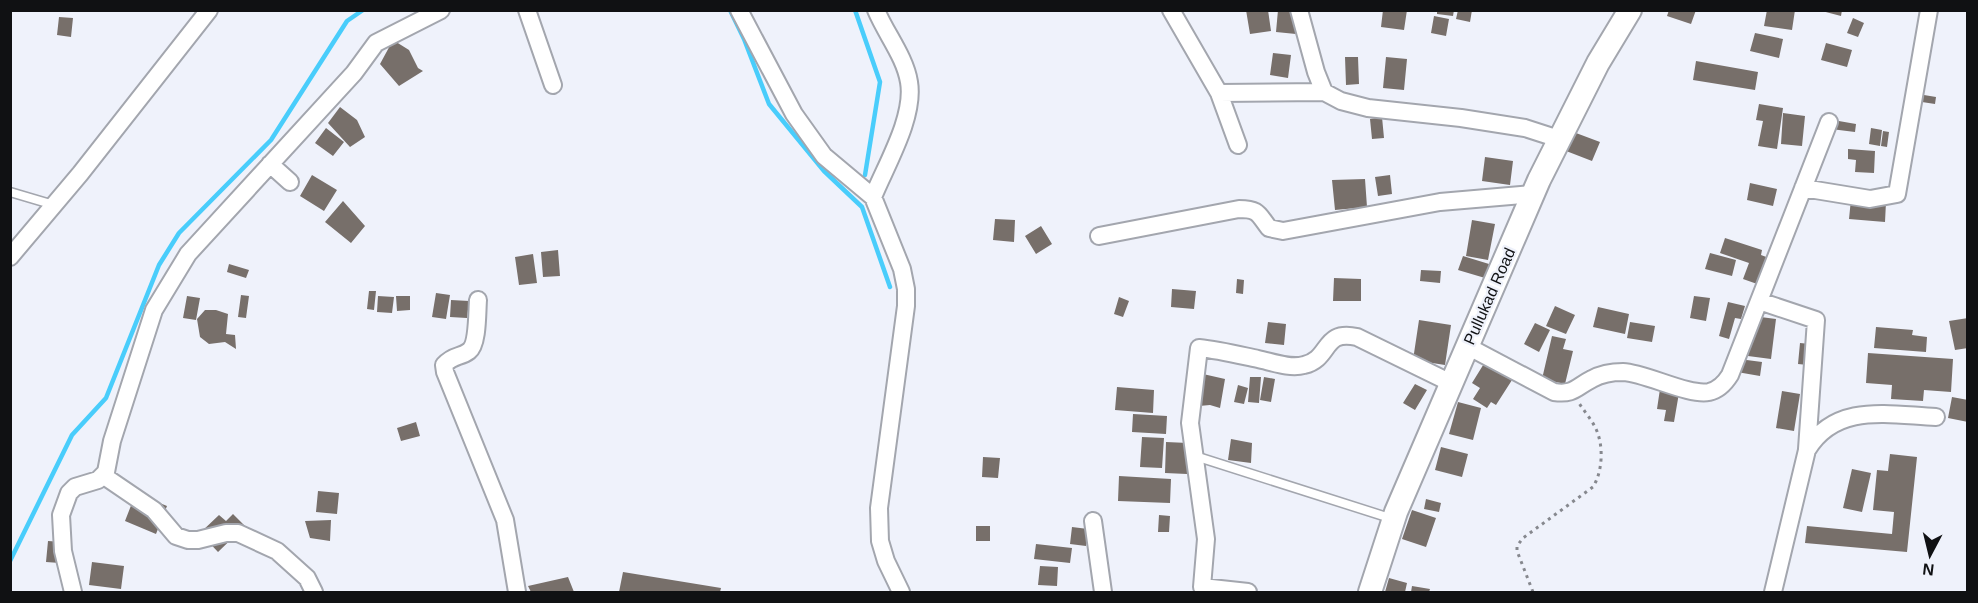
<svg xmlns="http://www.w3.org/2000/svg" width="1978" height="603" font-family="Helvetica,sans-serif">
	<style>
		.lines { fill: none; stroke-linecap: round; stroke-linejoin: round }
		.stream { stroke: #49cdfb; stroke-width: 4.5 }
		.building { fill: #776f6a }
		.lane-casing { stroke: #a3a6ae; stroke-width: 11 }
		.street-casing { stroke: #a3a6ae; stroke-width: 20 }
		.secondary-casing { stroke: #a3a6ae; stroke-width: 26 }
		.path { stroke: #86888e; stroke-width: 3; stroke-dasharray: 3 4.5; stroke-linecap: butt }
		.lane { stroke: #fff; stroke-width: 8 }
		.street { stroke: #fff; stroke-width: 16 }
		.secondary { stroke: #fff; stroke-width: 22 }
		.labels { text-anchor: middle; stroke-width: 4.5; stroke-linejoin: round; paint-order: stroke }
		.street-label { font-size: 16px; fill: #101113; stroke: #eff2fb }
	</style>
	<rect width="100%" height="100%" fill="#eff2fb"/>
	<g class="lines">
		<path class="stream" d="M730,10L744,39L769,104L824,171L862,207L890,287
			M855,10L880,82L865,175
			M10,561L72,435L106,398L159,265L179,233L271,140L347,21L363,10"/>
	</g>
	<path class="building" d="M1246,10H1268L1271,31L1250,34Z
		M1278,10H1298L1296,34L1276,32Z
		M1383,10H1407L1404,30L1381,27Z
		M1437,10H1454L1453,16L1437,14Z
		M1458,10H1472L1470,22L1456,19Z
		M1669,10H1696L1691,24L1667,16Z
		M1767,10H1795L1792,30L1764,26Z
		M1818,10H1842L1841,16Z
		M1434,16L1449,19L1446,36L1431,33Z
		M59,17L73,18L71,37L57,35Z
		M1853,18L1864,23L1858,37L1847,33Z
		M1755,33L1783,39L1779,58L1750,51Z
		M393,40L409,50L418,68L423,71L399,86L380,64Z
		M1826,43L1852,50L1847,67L1821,60Z
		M1273,53L1291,55L1288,78L1270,75Z
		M1345,57H1358L1359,84L1346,85Z
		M1386,57L1407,59L1404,90L1383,88Z
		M1696,61L1758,72L1755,90L1693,80Z
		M1924,95L1936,97L1935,104L1922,102Z
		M1759,104L1783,108L1777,149L1758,146L1763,121L1756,120Z
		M340,107L357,120L365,137L350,147L328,123Z
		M1783,113L1805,116L1802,146L1781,144Z
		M1382,117L1384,138L1372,139L1370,119Z
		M1833,120L1856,124L1855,132L1831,129Z
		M326,128L344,142L333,156L315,143Z
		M1871,128L1882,130L1880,146L1869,144Z
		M1568,130L1600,142L1592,161L1561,149Z
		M1883,131L1889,132L1887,147L1881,146Z
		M1848,149L1875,151L1874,173L1855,172L1856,160L1848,159Z
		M1485,157L1513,161L1510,185L1482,181Z
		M312,175L337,190L324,211L300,196Z
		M1390,175L1392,194L1378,196L1375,177Z
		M1365,179L1367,207L1335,210L1332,180Z
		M1750,183L1777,189L1773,206L1747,200Z
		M1851,199L1886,202L1885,222L1849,219Z
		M343,201L365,226L351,243L325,222Z
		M995,219L1015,220L1014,242L993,240Z
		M1472,220L1495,224L1488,260L1466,256Z
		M1041,226L1052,244L1036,254L1025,236Z
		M1725,238L1762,250L1761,255L1769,258L1760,285L1743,279L1749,263L1720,253Z
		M558,250L560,276L543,277L541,252Z
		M1710,253L1736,260L1732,276L1705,269Z
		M533,254L537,283L519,285L515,257Z
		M1463,256L1489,264L1485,278L1458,270Z
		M229,264L249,270L246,278L227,272Z
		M1421,270L1441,271L1440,283L1420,281Z
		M1334,278L1361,279V301H1333Z
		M1237,279L1244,280L1243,294L1236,293Z
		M1172,289L1196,291L1194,309L1171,307Z
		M369,291H376L374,310L367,309Z
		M436,293L450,295L446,319L432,317Z
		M241,295L249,296L246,318L238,317Z
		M187,296L200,298L196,320L183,318Z
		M378,296L394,297L392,313L377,312Z
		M396,296H410V310L397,311Z
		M1694,296L1710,298L1706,321L1690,318Z
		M1119,297L1129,301L1123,317L1114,314Z
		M451,300L469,301L467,318L450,317Z
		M1728,302L1745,306L1741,319L1735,318L1729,339L1719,336Z
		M1555,306L1575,315L1566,334L1546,326Z
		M1598,307L1629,314L1625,334L1593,327Z
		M205,310H216L228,314L226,334L235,335L236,349L225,342L209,344L200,337L197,319Z
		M1753,316L1776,319L1771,359L1748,356Z
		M1968,318V348L1955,350L1949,321Z
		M1419,320L1451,325L1445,365L1413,360Z
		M1268,322L1286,324L1284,345L1265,343Z
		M1630,322L1655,326L1652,342L1627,338Z
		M1535,323L1550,330L1539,352L1524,344Z
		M1876,327L1913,330L1912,335L1927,337L1926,352L1874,348Z
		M1552,336L1566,339L1563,349L1573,351L1565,384L1542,379Z
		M1800,343L1820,345L1818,366L1798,364Z
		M1868,353L1953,359L1951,392L1924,390L1923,401L1891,399L1892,385L1866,383Z
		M1739,359L1762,362L1760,376L1737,372Z
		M1485,362L1512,380L1496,405L1491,402L1487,408L1473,399L1480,388L1472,383Z
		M1203,374L1225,379L1220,408L1210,405L1199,406Z
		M1250,377H1261L1259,403L1248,402Z
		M1264,377L1275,379L1271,402L1260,400Z
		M1415,384L1427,390L1415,410L1403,403Z
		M1238,385L1248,388L1244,404L1234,402Z
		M1117,387L1154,390L1153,413L1115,410Z
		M1660,389L1679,393L1674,422L1664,421L1666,410L1657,409Z
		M1782,391L1800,394L1794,431L1776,428Z
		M1952,397L1968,400V422L1948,418Z
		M1458,402L1481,408L1473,440L1449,434Z
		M1133,414L1167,416L1166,434L1132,432Z
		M416,422L420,436L401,441L397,428Z
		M1142,437L1164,438L1162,468L1140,467Z
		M1231,439L1252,443L1251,463L1228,460Z
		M1166,442L1188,443L1187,474L1165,473Z
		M1441,447L1468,454L1462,477L1435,470Z
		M1890,454L1917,457L1907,552L1805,543L1807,526L1892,534L1894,512L1873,510L1877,470L1888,471Z
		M983,457L1000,458L998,478L982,477Z
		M1852,469L1871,473L1862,512L1843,508Z
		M1119,476L1171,479L1170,503L1118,501Z
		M318,491L339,493L337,514L316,512Z
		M145,497L167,506L156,534L125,521L132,503Z
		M1426,499L1441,503L1439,512L1424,509Z
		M1412,510L1436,518L1426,547L1402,539Z
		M233,514L245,526L218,552L200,533L219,515L226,521Z
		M1159,515L1170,516L1169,532H1158Z
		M331,520L330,541L310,538L305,521Z
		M976,526H990V541H976Z
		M1072,527L1088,529L1086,546L1070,544Z
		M48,541L62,542L60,563L46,562Z
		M1036,544L1072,548L1070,563L1034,559Z
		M92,562L124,566L121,589L89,585Z
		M1040,566L1058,567L1057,586L1038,585Z
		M623,572L721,588L720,592H619Z
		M568,577L574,592H531L528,586Z
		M1389,578L1407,583L1405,592H1385Z
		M1412,586L1430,589L1429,592H1411Z"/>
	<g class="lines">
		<g class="lane-casing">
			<path id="lane" d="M10,192L54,205
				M1195,456L1393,519"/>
		</g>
		<g class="street-casing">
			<path id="street" d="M527,10L553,85
				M739,10L794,114L824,156L873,197L902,269L906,289V306L879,508L880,541L886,561L901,592
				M1171,10L1219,93L1238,145
				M1299,10L1316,72L1324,92L1341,101L1368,108L1461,118L1525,128L1559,139
				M1219,93L1324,92
				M270,164L290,182
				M1803,188L1870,199L1897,194L1929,10
				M873,197C886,165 915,117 909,82C905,57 886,34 876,10
				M1099,236L1239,209C1259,209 1258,214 1269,228L1283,231L1440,202L1533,194
				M10,257L80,174L209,10
				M478,300C477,312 478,344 469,351C460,358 454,354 444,365L445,372L505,520L517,592
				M1759,301L1816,320L1807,449
				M1467,346L1554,392C1574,395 1576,387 1592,379C1601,374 1613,372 1623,372C1646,373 1688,396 1709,392C1718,390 1725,383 1730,375L1829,122
				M104,476L154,510L176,536L188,540H198L226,533H238L277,551L307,578L314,592
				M1093,521L1103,592
				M73,592L63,551L61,515L69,493L75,487L98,480L106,472L112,441L154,310L188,254L354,73L376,43L441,10
				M1248,592L1202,587L1206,539L1190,423L1199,348C1219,350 1239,355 1258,359C1272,362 1290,369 1304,365C1331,359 1322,329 1357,337L1451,383
				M1773,592L1807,450C1836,402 1889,415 1936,417"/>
		</g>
		<g class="secondary-casing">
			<path id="secondary" d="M1370,592L1396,512L1539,180L1598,63L1630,10"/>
		</g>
		<path class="path" d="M1533,592L1517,551V546L1523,538L1593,487C1603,471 1604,444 1595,427C1591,419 1584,411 1579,403"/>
		<use href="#lane" class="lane"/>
		<use href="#street" class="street"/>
		<use href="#secondary" class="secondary"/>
	</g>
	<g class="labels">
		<g class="street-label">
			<text transform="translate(1489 296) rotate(-66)" y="6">Pullukad Road</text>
		</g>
	</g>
	<rect width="1978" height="603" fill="none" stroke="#101113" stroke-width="24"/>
	<g transform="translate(1930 555) rotate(187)" stroke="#eff2fb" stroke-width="4.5" paint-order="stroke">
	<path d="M0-4.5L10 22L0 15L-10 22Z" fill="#101113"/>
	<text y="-9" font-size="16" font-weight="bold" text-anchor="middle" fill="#101113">N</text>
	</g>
</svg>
